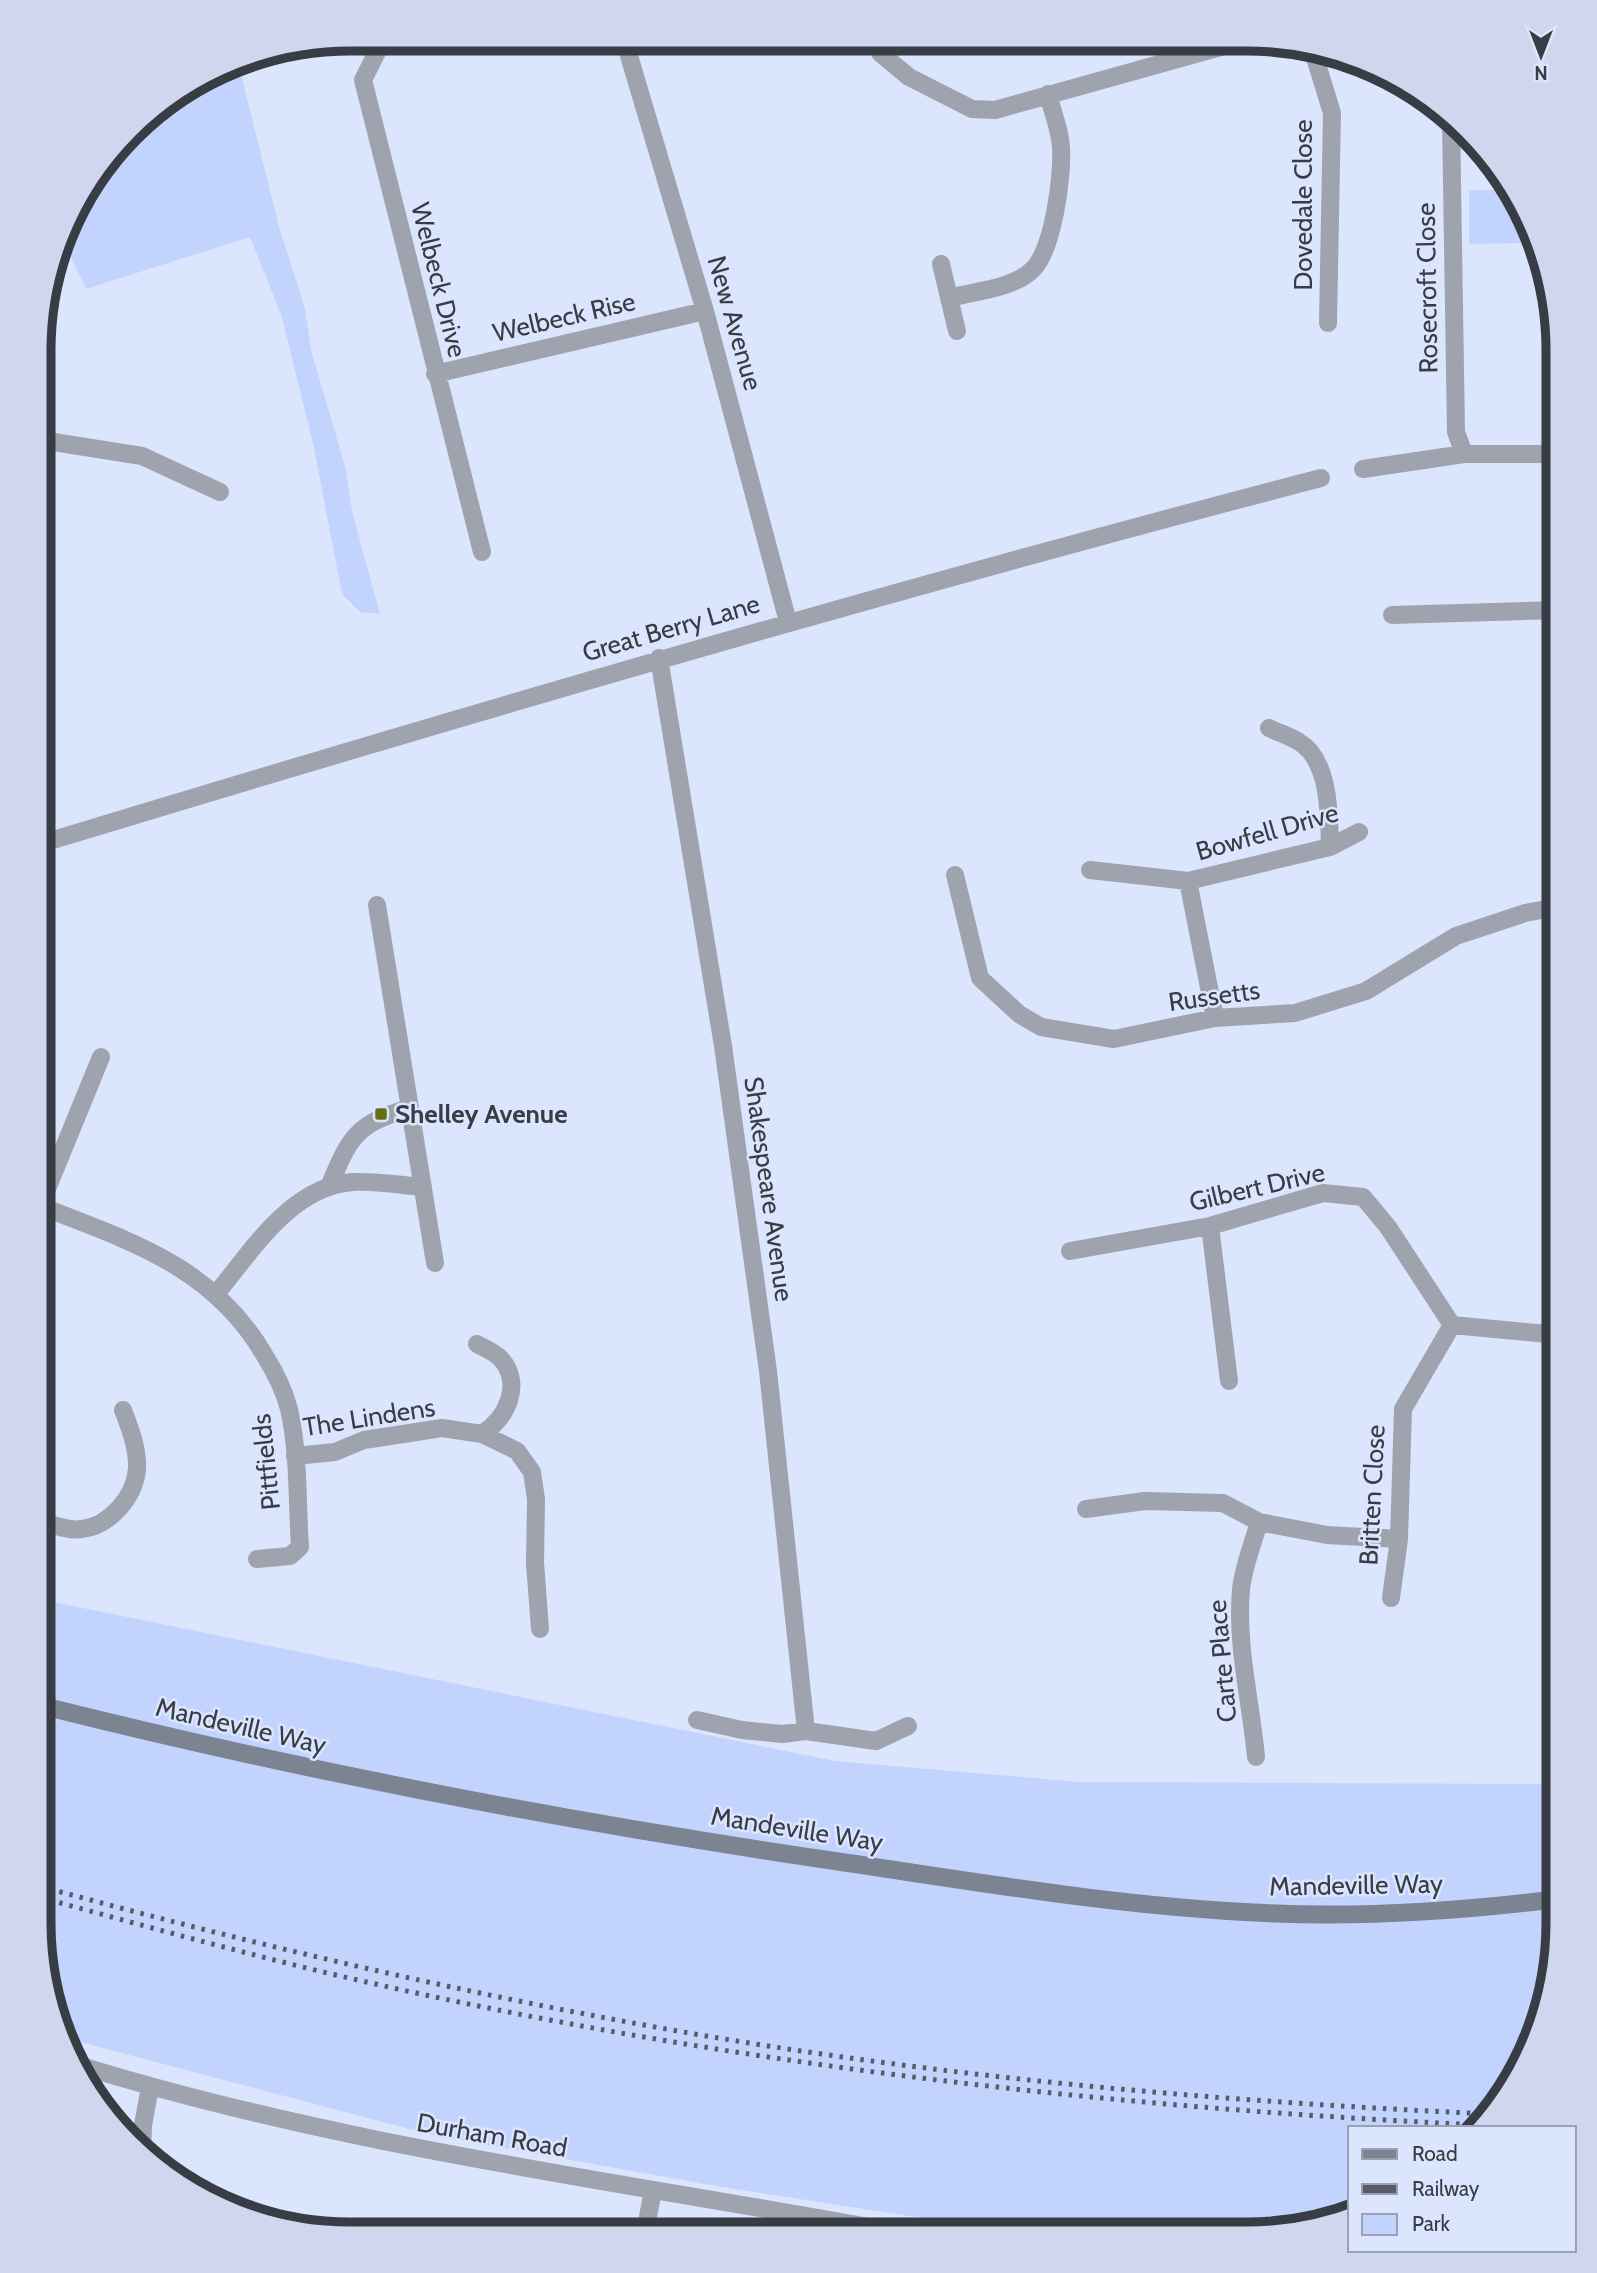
<svg xmlns="http://www.w3.org/2000/svg" width="1597" height="2273" font-family="Cabin,sans-serif">
	<style>
		.green { fill: #c2d4fe }
		.lines { fill: none; stroke-linecap: round; stroke-linejoin: round }
		.minor { stroke: #9fa3ad; stroke-width: 18 }
		.tertiary { stroke: #9fa3ad; stroke-width: 18 }
		.secondary { stroke: #7c8391; stroke-width: 18 }
		.rail { stroke: #565b66; stroke-width: 5; stroke-dasharray: 3.5 7; stroke-linecap: butt }
		.poi-dot { fill: #636e16; stroke: #dbe5fd; stroke-width: 2.5 }
		.labels { text-anchor: middle; stroke-width: 5; stroke-linejoin: round; paint-order: stroke }
		.street-label { font-size: 26px; fill: #383c45; stroke: #dbe5fd }
		.poi-label { font-size: 26px; font-weight: bold; fill: #383c45; stroke: #dbe5fd; text-anchor: start }
		.rim { fill: none; stroke: #383c45; stroke-width: 9 }
	</style>
	<rect width="100%" height="100%" fill="#dbe5fd"/>
	<path class="green" d="M238,62L279,227L305,308L311,350L346,470L352,511L380,614L360,612L342,594L314,448L282,317L250,237L86,289L64,241L80,195L145,116Z
		M1469,190H1508L1527,213L1534,243L1469,244Z
		M39,1599L835,1761L1079,1782L1548,1784L1558,1779C1558,1912 1573,2021 1478,2128H1350V2211L1248,2234L1019,2233L716,2186L436,2136L65,2038L39,1924Z"/>
	<g class="lines">
		<path class="minor" d="M402,39L381,44L363,80L482,552
			M624,39L705,311L788,622
			M878,40L880,53L909,77L972,109L995,110L1242,41
			M1312,48L1332,113L1328,323
			M1451,120L1456,432L1464,454
			M941,264L957,331
			M949,298C975,291 1011,289 1031,271C1053,253 1063,175 1061,147C1060,129 1052,111 1048,94
			M435,374L705,311
			M41,440L142,456L220,492
			M1363,469L1464,454H1558
			M1392,615L1558,610
			M659,658L723,1046L768,1371L806,1731
			M1269,728C1279,733 1290,736 1299,742C1330,760 1329,815 1330,847
			M40,844C465,715 891,590 1321,478
			M1090,870L1188,881L1330,847L1359,832
			M955,875L980,978L1019,1014L1041,1027L1114,1039L1215,1018L1295,1013L1366,991L1456,936L1525,913L1558,907
			M1188,881L1215,1018
			M377,905L435,1263
			M101,1057L40,1206C130,1241 214,1267 265,1356C275,1372 284,1390 289,1409C299,1453 297,1503 300,1547L290,1556L257,1559
			M329,1187C350,1136 356,1124 410,1108
			M1210,1226L1229,1381
			M1070,1251L1210,1226L1323,1193L1363,1197L1388,1227L1452,1325L1558,1335
			M216,1294C252,1251 291,1186 353,1182C376,1181 400,1185 423,1187
			M477,1344C484,1348 495,1352 501,1359C523,1384 507,1418 482,1434
			M295,1456L335,1452L364,1440L442,1428L482,1434L517,1451L532,1472L536,1499L535,1563L540,1629
			M1086,1509L1145,1501L1223,1503L1259,1522L1327,1535L1399,1539
			M39,1519C53,1525 67,1531 82,1529C110,1526 135,1496 137,1469C138,1449 130,1428 123,1410
			M1391,1598L1399,1539L1403,1409L1452,1325
			M697,1720L742,1730L782,1734L806,1731L876,1741L908,1726
			M1256,1757C1251,1702 1236,1645 1241,1590C1243,1567 1253,1544 1259,1522
			M142,2152L143,2125L150,2087
			M645,2233L653,2190"/>
		<path class="tertiary" d="M72,2063C344,2148 628,2182 907,2234"/>
		<path class="secondary" d="M39,1705C302,1771 567,1822 835,1861C977,1882 1121,1907 1265,1913C1363,1918 1460,1911 1558,1899"/>
		<path class="rail" d="M39,1886C239,1941 440,1988 644,2025C923,2076 1207,2101 1490,2114
			M39,1897C133,1923 228,1949 323,1972C702,2061 1093,2107 1481,2125"/>
	</g>
	<rect class="poi-dot" x="374" y="1107" width="14" height="14" rx="3.5"/>
	<g class="labels">
		<g class="street-label">
			<text transform="translate(1303 205) rotate(-90)" y="9">Dovedale Close</text>
			<text transform="translate(439 280) rotate(76)" y="9">Welbeck Drive</text>
			<text transform="translate(1427 288) rotate(-91)" y="9">Rosecroft Close</text>
			<text transform="translate(564 317) rotate(-13)" y="9">Welbeck Rise</text>
			<text transform="translate(735 323) rotate(74)" y="9">New Avenue</text>
			<text transform="translate(671 628) rotate(-16)" y="9">Great Berry Lane</text>
			<text transform="translate(1267 832) rotate(-16)" y="9">Bowfell Drive</text>
			<text transform="translate(1214 996) rotate(-8)" y="9">Russetts</text>
			<text transform="translate(1257 1187) rotate(-13)" y="9">Gilbert Drive</text>
			<text transform="translate(769 1189) rotate(82)" y="9">Shakespeare Avenue</text>
			<text transform="translate(369 1417) rotate(-9)" y="9">The Lindens</text>
			<text transform="translate(266 1462) rotate(-96)" y="9">Pittfields</text>
			<text transform="translate(1372 1495) rotate(-87)" y="9">Britten Close</text>
			<text transform="translate(1222 1661) rotate(-95)" y="9">Carte Place</text>
			<text transform="translate(241 1726) rotate(13)" y="9">Mandeville Way</text>
			<text transform="translate(797 1829) rotate(9)" y="9">Mandeville Way</text>
			<text transform="translate(1356 1885) rotate(-1)" y="9">Mandeville Way</text>
			<text transform="translate(492 2135) rotate(10)" y="9">Durham Road</text>
		</g>
		<g class="poi-label">
			<text x="395" y="1123">Shelley Avenue</text>
		</g>
	</g>
	<path d="M0 0H1597V2273H0ZM350 51H1247A299 299 0 0 1 1546 350V1923A299 299 0 0 1 1247 2222H350A299 299 0 0 1 51 1923V350A299 299 0 0 1 350 51Z" fill="#ced7ee" fill-rule="evenodd"/>
	<path class="rim" d="M350 51H1247A299 299 0 0 1 1546 350V1923A299 299 0 0 1 1247 2222H350A299 299 0 0 1 51 1923V350A299 299 0 0 1 350 51Z"/>
	<rect x="1348" y="2126" width="228" height="126" fill="#dbe5fd" stroke="#9aa1b3" stroke-width="2"/>
	<rect x="1362" y="2149" width="35" height="10" fill="#7c8391" stroke="#9aa1b3" stroke-width="2"/>
	<text x="1412" y="2161" font-size="21" fill="#383c45">Road</text>
	<rect x="1362" y="2184" width="35" height="10" fill="#565b66" stroke="#9aa1b3" stroke-width="2"/>
	<text x="1412" y="2196" font-size="21" fill="#383c45">Railway</text>
	<rect x="1362" y="2214" width="35" height="21" fill="#c2d4fe" stroke="#9aa1b3" stroke-width="2"/>
	<text x="1412" y="2231" font-size="21" fill="#383c45">Park</text>
	<g transform="translate(1541 56) rotate(180)" stroke="#dbe5fd" stroke-width="5" paint-order="stroke">
	<path d="M0-5L12 26L0 18L-12 26Z" fill="#383c45"/>
	<text y="-10" font-size="19" font-weight="bold" text-anchor="middle" fill="#383c45">N</text>
	</g>
</svg>
